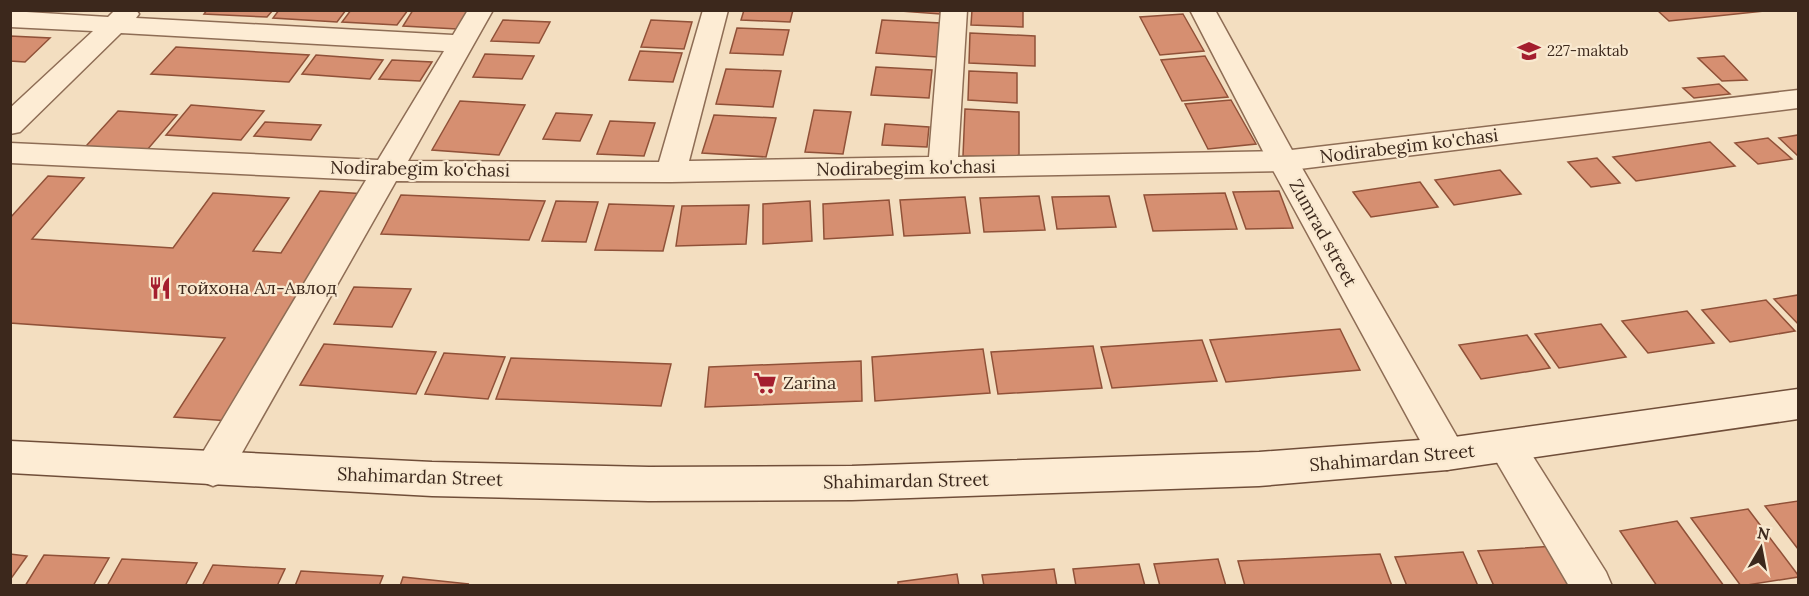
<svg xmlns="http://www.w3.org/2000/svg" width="1809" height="596" font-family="Lora,serif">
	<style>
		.building { fill: #d68f71; stroke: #905138; stroke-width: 1.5 }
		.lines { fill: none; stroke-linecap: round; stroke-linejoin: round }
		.minor-casing { stroke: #8e6d55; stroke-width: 3 }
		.tertiary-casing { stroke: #8e6d55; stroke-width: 3 }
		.secondary-casing { stroke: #704e39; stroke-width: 3 }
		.minor { fill: #fdecd4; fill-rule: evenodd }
		.tertiary { fill: #fdecd4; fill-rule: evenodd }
		.secondary { fill: #fdecd4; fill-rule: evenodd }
		.labels { text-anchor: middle; stroke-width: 4.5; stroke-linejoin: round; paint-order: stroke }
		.far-poi-label { font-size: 15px; fill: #3c281c; stroke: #f9e9d0; text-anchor: start }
		.street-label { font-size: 18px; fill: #3c281c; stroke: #f9e9d0 }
		.poi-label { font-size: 18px; fill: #3c281c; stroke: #f9e9d0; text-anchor: start }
	</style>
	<rect width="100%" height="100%" fill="#f3dec0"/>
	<path class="building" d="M207,10H273L267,17L204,14Z
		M279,10H346L337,22L273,18Z
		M351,10H408L397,25L342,22Z
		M413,10H452L468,11L457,29L403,26Z
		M744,10H793L790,22L741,20Z
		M887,10H940V14Z
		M972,10H1023V27L971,25Z
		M1657,10H1774L1669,21Z
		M1183,14L1204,51L1160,55L1140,17Z
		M503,20L550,22L539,43L491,41Z
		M651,20L692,22L684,49L641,47Z
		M882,20L941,23L937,57L876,53Z
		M737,28L789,30L783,55L730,53Z
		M970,33L1035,36V66L969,63Z
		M10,36L50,38L25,62L10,61Z
		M176,47L309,55L289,82L151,74Z
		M640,51L682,53L673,82L629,80Z
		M485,54L534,56L522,79L473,77Z
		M316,55L383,60L370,79L302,74Z
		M1205,56L1228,97L1182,101L1161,60Z
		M1724,56L1747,80L1722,81L1698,58Z
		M392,60L432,62L420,81L379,79Z
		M876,67L932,70L929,98L871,95Z
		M726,69L781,71L773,107L716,104Z
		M969,71L1017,73V103L968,100Z
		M1719,84L1730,94L1694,98L1683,88Z
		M1231,100L1256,144L1208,149L1185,104Z
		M460,101L525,105L499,155L432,150Z
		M191,105L264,111L241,140L166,135Z
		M965,109L1019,112V158L963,156Z
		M814,110L851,112L843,154L805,152Z
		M118,111L177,115L147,150L86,146Z
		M556,113L592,115L580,141L543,139Z
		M714,115L776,118L766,157L702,153Z
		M610,121L655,123L644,156L597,154Z
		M265,122L321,125L311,140L254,136Z
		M885,124L929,127L927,147L882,145Z
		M1798,135V156L1779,138Z
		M1768,138L1792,159L1758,164L1735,143Z
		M1710,142L1735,166L1636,181L1613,157Z
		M1597,158L1620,183L1591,187L1568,162Z
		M1500,170L1521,194L1454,205L1435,180Z
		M48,176L84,178L32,239L173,248L213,193L289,198L253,251L281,253L320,191L366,194L230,421L174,417L225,338L10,323V218Z
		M1420,182L1438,207L1371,217L1353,192Z
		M1279,191L1293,228L1246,229L1233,192Z
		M1225,193L1237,229L1153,231L1144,195Z
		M401,195L545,201L529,240L381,234Z
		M1039,196L1045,230L984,232L980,198Z
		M1109,196L1116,227L1057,229L1052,197Z
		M965,197L970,233L904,236L900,200Z
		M889,200L893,235L824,239L823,204Z
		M556,201L598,202L586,242L542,241Z
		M810,201L812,241L763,244V204Z
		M609,204L674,206L663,251L595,250Z
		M749,205L746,244L676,246L682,206Z
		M354,287L411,289L392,327L334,324Z
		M1798,295V324L1774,299Z
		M1766,300L1795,331L1730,342L1702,310Z
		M1687,311L1714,343L1648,353L1622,321Z
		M1601,324L1626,357L1559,368L1535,334Z
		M1340,329L1360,370L1226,382L1210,340Z
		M1527,335L1550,368L1481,379L1459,345Z
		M1202,340L1217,381L1112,388L1101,347Z
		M324,344L436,352L416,394L300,385Z
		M1093,346L1102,388L998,394L991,352Z
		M983,349L990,393L875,401L872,357Z
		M444,353L505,357L488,399L425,394Z
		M511,358L671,364L661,406L496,399Z
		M861,361L862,401L705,407L709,367Z
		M1798,501V549L1765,506Z
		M1748,509L1798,575V577L1741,586L1691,518Z
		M1677,521L1724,586H1657L1620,531Z
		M1555,546L1575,586H1494L1478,551Z
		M1463,552L1478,586H1407L1395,557Z
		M10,554L27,556L10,580Z
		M1380,554L1392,586H1245L1238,561Z
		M44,555L109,558L93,586H25Z
		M122,559L197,563L185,586H107Z
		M1218,559L1226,586H1160L1154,564Z
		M1139,564L1145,586H1076L1073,569Z
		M213,565L285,569L277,586H202Z
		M1054,569L1057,586H984L982,575Z
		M301,571L383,576L379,586H295Z
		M957,574L959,586H898V582Z
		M403,577L469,584L400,586Z"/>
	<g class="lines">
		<g class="minor-casing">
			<path id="minor" d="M115,10H136L139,14L136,18L453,35L468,10H493L408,161L659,162L703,10H728L689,161L929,157L941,10H967L958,157L1283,151L1798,90V108L1283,171L671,182L396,181L226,481L213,486L200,481L194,469L200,457L366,180L10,163V143L378,160L444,51L121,33L20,132L10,134V108L93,31L10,27V11L108,17Z
				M1507,431L1520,436L1606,572L1612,586H1569L1488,447L1494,436Z"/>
		</g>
		<g class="tertiary-casing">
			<path id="tertiary" d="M1190,10H1215L1298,161L1460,442L1466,454L1460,466L1447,470L1434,466L1268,161Z"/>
		</g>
		<g class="secondary-casing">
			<path id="secondary" d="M1798,389V419L1447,470L1259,486L852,500L649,501L432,496L10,473V441L432,462L649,467L852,466L1259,452L1447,438Z"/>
		</g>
		<use href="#minor" class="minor"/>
		<use href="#tertiary" class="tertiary"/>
		<use href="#secondary" class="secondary"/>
	</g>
	<defs>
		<g id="school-bare" transform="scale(1.8)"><path d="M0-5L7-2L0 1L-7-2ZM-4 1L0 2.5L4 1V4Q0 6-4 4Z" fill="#a41e2e" stroke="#f9e9d0" stroke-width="2.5" paint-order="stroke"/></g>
		<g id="restaurant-bare" transform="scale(1.8)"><path d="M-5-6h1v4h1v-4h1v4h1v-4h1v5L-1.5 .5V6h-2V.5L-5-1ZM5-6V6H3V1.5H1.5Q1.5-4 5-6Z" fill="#a41e2e" stroke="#f9e9d0" stroke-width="2.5" paint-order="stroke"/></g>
		<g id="supermarket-bare" transform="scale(1.8)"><path d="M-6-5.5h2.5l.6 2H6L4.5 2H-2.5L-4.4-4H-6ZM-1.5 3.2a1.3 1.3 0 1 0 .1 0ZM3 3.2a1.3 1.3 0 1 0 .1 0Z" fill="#a41e2e" stroke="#f9e9d0" stroke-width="2.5" paint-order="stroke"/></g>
	</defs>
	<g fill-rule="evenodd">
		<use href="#school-bare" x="1529" y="51"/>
		<use href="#restaurant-bare" x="160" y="288"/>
		<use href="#supermarket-bare" x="765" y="383"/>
	</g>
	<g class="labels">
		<g class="far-poi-label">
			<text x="1547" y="56">227-maktab</text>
		</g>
		<g class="street-label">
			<text transform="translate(1409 146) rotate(-7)" y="6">Nodirabegim ko'chasi</text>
			<text transform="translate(906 168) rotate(-1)" y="6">Nodirabegim ko'chasi</text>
			<text transform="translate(420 169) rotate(1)" y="6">Nodirabegim ko'chasi</text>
			<text transform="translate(1323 233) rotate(61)" y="6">Zumrad street</text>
			<text transform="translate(1392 458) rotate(-5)" y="6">Shahimardan Street</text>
			<text transform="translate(420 477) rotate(2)" y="6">Shahimardan Street</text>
			<text transform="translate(906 481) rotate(-1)" y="6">Shahimardan Street</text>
		</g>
		<g class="poi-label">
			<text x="178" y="294">тойхона Ал-Авлод</text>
			<text x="783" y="389">Zarina</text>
		</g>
	</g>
	<rect width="1809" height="596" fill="none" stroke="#3c281c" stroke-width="24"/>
	<g transform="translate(1761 548) rotate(10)" stroke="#f9e9d0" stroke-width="4.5" paint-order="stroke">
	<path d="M0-4.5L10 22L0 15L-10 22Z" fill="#3c281c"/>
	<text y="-9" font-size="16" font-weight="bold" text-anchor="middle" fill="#3c281c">N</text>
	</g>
</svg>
